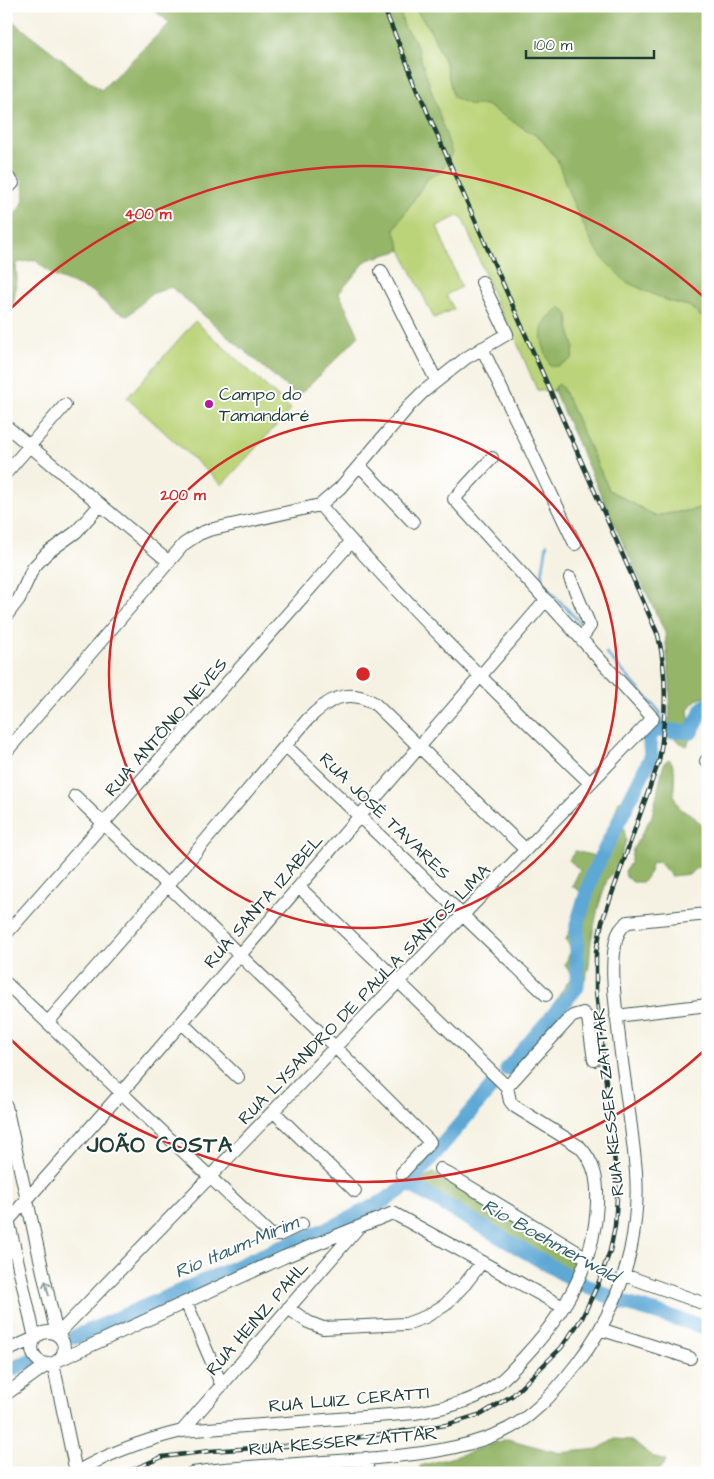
<svg xmlns="http://www.w3.org/2000/svg" width="714" height="1479" font-family="'Architects Daughter',sans-serif">
	<style>
		.green { fill: #bcd479; stroke: #6e8856 }
		.forest { fill: #95b669; stroke: #5a7a4e }
		.lines { fill: none; stroke-linecap: round; stroke-linejoin: round }
		.stream { stroke: #5da8d5; stroke-width: 2.5 }
		.river { stroke: #5da8d5; stroke-width: 15 }
		.minor-casing { stroke: #3f584e; stroke-width: 14 }
		.minor { stroke: #fff; stroke-width: 12 }
		.rail-casing { stroke: #1f3d34; stroke-width: 4.5 }
		.rail { stroke: #fff; stroke-width: 2.5; stroke-dasharray: 8; stroke-linecap: butt }
		.oneway { stroke: #8f9e9a }
		.ring { fill: none; stroke: #d62828; stroke-width: 2.5 }
		.poi-dot { fill: #b5179e; stroke: #fff; stroke-width: 2 }
		.labels { text-anchor: middle; stroke-width: 4; stroke-linejoin: round; paint-order: stroke }
		.poi-label { font-size: 18px; fill: #1f3d34; stroke: #fff; text-anchor: start }
		.street-label { font-size: 18px; fill: #1f3d34; stroke: #fff }
		.water-label { font-size: 19px; font-style: italic; fill: #35626c; stroke: #fff }
		.district-label { font-size: 22px; font-weight: bold; letter-spacing: 1px; fill: #1f3d34; stroke: #fff }
		.centre { fill: #d62828; stroke: #fff; stroke-width: 2.5 }
		.ring-label { font-size: 15px; text-anchor: middle; font-weight: bold; fill: #d62828; stroke: #fff; stroke-width: 4; stroke-linejoin: round; paint-order: stroke }
	</style>
	<rect width="100%" height="100%" fill="#fff"/>
	<filter id="ink" filterUnits="userSpaceOnUse"><feTurbulence type="fractalNoise" baseFrequency=".02" numOctaves="2"/><feDisplacementMap in="SourceGraphic" scale="10" xChannelSelector="R" yChannelSelector="G"/><feConvolveMatrix kernelMatrix="1 2 1 2 8 2 1 2 1" color-interpolation-filters="sRGB"/></filter>
	<filter id="wash" filterUnits="userSpaceOnUse"><feTurbulence type="fractalNoise" baseFrequency=".0096" numOctaves="4" result="noise"/><feDisplacementMap in="SourceGraphic" scale="20" xChannelSelector="R" yChannelSelector="G"/><feGaussianBlur stdDeviation="1.12" result="paint"/><feColorMatrix in="noise" values="0 0 0 0 0 0 0 0 0 0 0 0 0 0 0 0 0 1.4 0 .05"/><feComposite in="paint" operator="in"/></filter>
	<g filter="url(#wash)">
		<rect width="100%" height="100%" fill="#f6f2e3"/>
		<path class="green" d="M399,6H413L430,29L446,65L453,97L471,105H486L540,138L557,159L570,196L593,245L668,301L689,306L708,322V504L697,509L655,516L609,490L563,389L555,387L554,391L537,390L513,333L497,305L463,219L458,216L437,226L461,287L446,295L454,309L434,318L401,250L394,229L428,178L441,172L415,41L404,27Z
			M195,321L291,409L222,485L127,398Z"/>
		<path class="forest" d="M149,6H399L404,27L415,41L452,153L441,172L428,178L394,229L401,250L367,260L339,293L359,336L298,397L171,287L151,294L128,316L112,309L93,292L54,276L35,260L16,263L17,280L13,305L6,311V228L24,201L23,180L6,166V16L101,90L170,23Z
			M413,6H708V322L689,306L668,301L626,282L605,261L593,245L570,196L557,159L540,138L486,105H471L453,97L446,65L430,29Z
			M561,307L568,315L570,333L574,347L572,359L558,366H550C541,339 533,326 561,307Z
			M559,384L563,389L609,490L655,516L697,509L708,504V696L696,700L688,709L691,736L687,746L679,742L669,734L670,686L665,632L620,537L554,391L555,387Z
			M669,759C678,767 673,784 674,795C675,800 679,806 681,810C697,814 695,822 708,830V866L698,867L690,874L671,876L659,862L651,863L650,872L643,882H633L626,877L625,871L630,863L633,849L652,816L663,767L665,762Z
			M626,800L629,810L623,824L626,840L619,863L607,880L598,908L591,941L589,966L581,992L561,1017L513,1068L510,1060L541,1023L572,976L565,965L571,950L566,939L580,910L583,893L572,886L580,870L569,860L575,851L595,856L604,844V835L610,827L619,801Z
			M433,1173L577,1255L579,1264L569,1283H565L425,1199L420,1181Z
			M507,1439L560,1453L598,1449L615,1439L630,1440L652,1456L666,1461L656,1473H421L420,1466L458,1456Z"/>
		<g class="lines">
			<path class="stream" d="M547,544L541,581L582,625
				M606,653L660,712L661,722L655,730"/>
			<path class="river" d="M507,1069L577,987V924L593,873L651,757L649,733L655,730L691,732L704,707L708,705
				M409,1184L571,1278L606,1295L627,1304L708,1328
				M75,1337L289,1244L337,1225L384,1201L409,1184L495,1083
				M6,1372L31,1360"/>
		</g>
	</g>
	<g filter="url(#ink)">
		<g class="lines">
			<g class="minor-casing">
				<path id="minor" d="M6,176L13,183L6,190
					M381,271L436,380
					M482,348L575,544
					M6,426L169,562
					M360,466L413,522
					M6,473L65,405
					M320,505C404,603 497,694 590,783
					M570,578L590,626L581,639
					M6,616L19,599L33,568L47,553L76,532L100,505
					M286,746L546,995
					M6,752L184,544L199,534L209,530L320,505L340,488L410,405L423,392L466,358L507,334L482,282
					M706,761H708
					M75,796L336,1048L430,1142L402,1173
					M299,887L399,982L507,1087
					M6,934L351,542
					M6,983L271,1235H279L302,1224
					M616,1016L708,1005
					M48,1022L168,885L307,720C327,700 347,687 374,703L526,850
					M182,1023L238,1077
					M507,1087L568,1020L573,1016L583,1013L588,1018L594,1060
					M6,1106L57,1335
					M274,1112L355,1191
					M440,1169L587,1258
					M6,1223L121,1093L546,600
					M624,1275L708,1305
					M186,1302L222,1386
					M288,1308L308,1322L323,1328L406,1324L425,1317L445,1305L465,1284L482,1262
					M600,1329L690,1358
					M32 1348a16 16 0 1 1 32 0a16 16 0 1 1-32 0Z
					M57,1335L653,718L454,499L492,458
					M6,1351L35,1338L7,1215
					M57,1361L284,1257L393,1213L563,1307
					M53,1363L76,1472
					M6,1394L48,1364
					M182,1431L357,1229
					M366,1458L368,1473
					M75,1473C108,1453 145,1440 182,1431L415,1413C442,1408 471,1403 493,1387C506,1378 516,1366 526,1355C565,1313 595,1262 597,1203C598,1181 595,1163 580,1147L514,1106L510,1101L507,1087
					M192,1473C215,1469 239,1468 262,1466C300,1464 338,1461 377,1458C417,1454 459,1450 497,1434C530,1421 554,1393 576,1365C608,1324 630,1273 635,1220C637,1204 637,1188 636,1172C632,1124 623,1076 618,1028C615,999 610,968 616,940C618,932 622,926 628,922L708,914"/>
			</g>
			<use href="#minor" class="minor"/>
			<g class="rail-casing">
				<path id="rail" d="M125,1473L162,1457L210,1451L312,1444L446,1425L482,1414L513,1395L561,1348L582,1318L598,1284L610,1251L615,1226L617,1198L615,1164L596,991V952L602,922L659,761C666,720 668,677 658,635L429,116L383,6"/>
			</g>
			<use href="#rail" class="rail"/>
		</g>
		<defs><path id="oneway-shaft" d="M-6 0H5M1.5-3L5.5 0L1.5 3" fill="none" stroke-width="1.6" stroke-linecap="round" stroke-linejoin="round" transform="scale(1.25)"/></defs>
		<use class="oneway" href="#oneway-shaft" transform="translate(47 1288) rotate(-103)"/>
	</g>
	<g class="ring">
		<circle cx="363" cy="674" r="254"/>
		<path d="M706 1049A508 508 0 0 1 7 1036M7 312A508 508 0 0 1 706 299"/>
	</g>
	<circle class="poi-dot" cx="209" cy="404" r="5"/>
	<g class="labels">
		<g class="poi-label">
			<text x="219" y="400">Campo do<tspan x="219" dy="21">Tamandaré</tspan></text>
		</g>
		<g class="street-label">
			<text transform="translate(166 727) rotate(-49)" y="6">RUA ANTÔNIO NEVES</text>
			<text transform="translate(385 816) rotate(44)" y="6">RUA JOSÉ TAVARES</text>
			<text transform="translate(263 901) rotate(-49)" y="6">RUA SANTA IZABEL</text>
			<text transform="translate(364 994) rotate(-46)" y="6">RUA LYSANDRO DE PAULA SANTOS LIMA</text>
			<text transform="translate(608 1102) rotate(-96)" y="6">RUA KESSER ZATTAR</text>
			<text transform="translate(257 1318) rotate(-49)" y="6">RUA HEINZ PAHL</text>
			<text transform="translate(349 1399) rotate(-5)" y="6">RUA LUIZ CERATTI</text>
			<text transform="translate(343 1441) rotate(-5)" y="6">RUA KESSER ZATTAR</text>
		</g>
		<g class="water-label">
			<text transform="translate(551 1240) rotate(29)" y="7">Rio Boehmerwald</text>
			<text transform="translate(236 1246) rotate(-23)" y="7">Rio Itaum-Mirim</text>
		</g>
		<g class="district-label">
			<text x="160" y="1152">JOÃO COSTA</text>
		</g>
	</g>
	<circle cx="363" cy="674" r="8" class="centre"/>
	<g class="ring-label">
		<text x="148" y="219">400 m</text>
		<text x="183" y="500">200 m</text>
	</g>
	<rect width="714" height="1479" fill="none" stroke="#fff" stroke-width="25"/>
	<path d="M526 50v8h128v-8" fill="none" stroke="#1f3d34" stroke-width="2.5"/>
	<text x="534" y="50" font-size="15" fill="#1f3d34" stroke="#ffffff" stroke-width="4" paint-order="stroke">100 m</text>
</svg>
